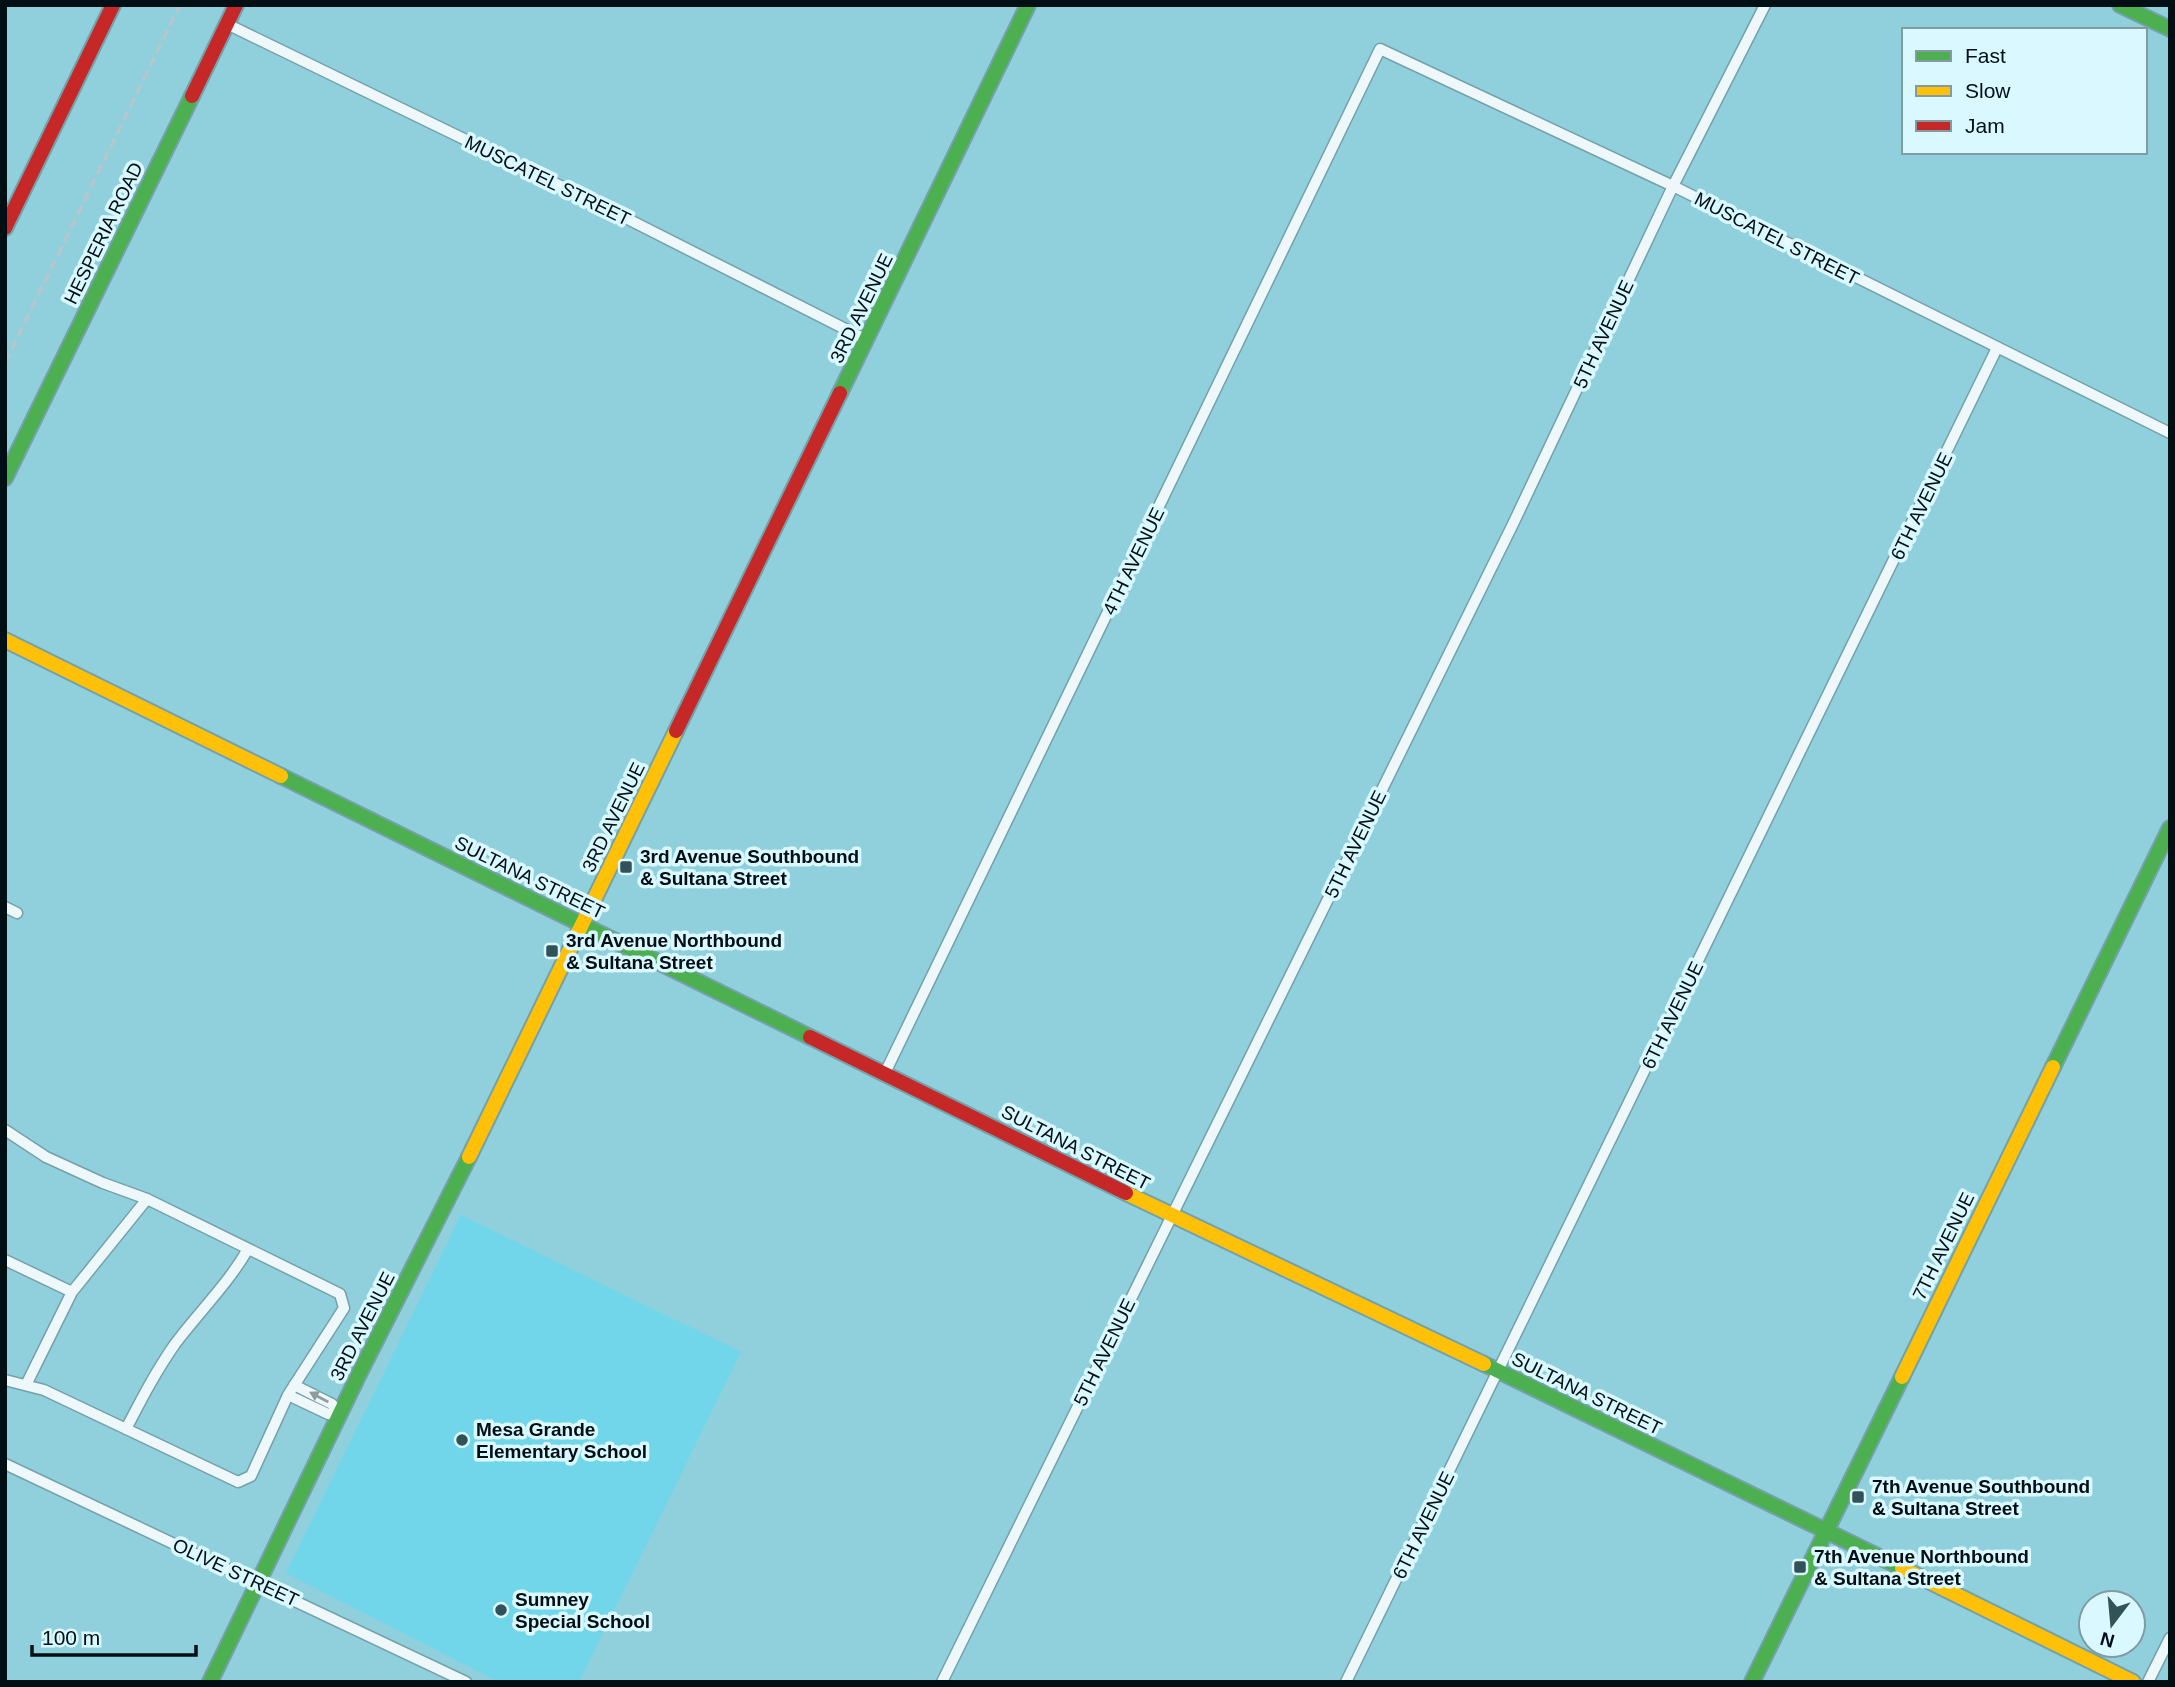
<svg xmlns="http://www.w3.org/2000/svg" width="2175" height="1687" font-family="Helvetica,sans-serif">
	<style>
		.built { fill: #71d6ea }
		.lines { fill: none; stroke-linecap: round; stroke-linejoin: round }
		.street-casing { stroke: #74a1aa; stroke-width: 13 }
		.fast-casing { stroke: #74a1aa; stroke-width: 18 }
		.slow-casing { stroke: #74a1aa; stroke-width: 18 }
		.jam-casing { stroke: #74a1aa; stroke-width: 18 }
		.street { stroke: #eef8fa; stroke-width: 10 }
		.fast { stroke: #4caf50; stroke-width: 14 }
		.slow { stroke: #ffc107; stroke-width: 14 }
		.jam { stroke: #c62828; stroke-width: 14 }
		.rail { stroke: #b5c7cc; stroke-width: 3.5; stroke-dasharray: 10 5; stroke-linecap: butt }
		.oneway { fill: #8f9b9e }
		.poi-dot { fill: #32525a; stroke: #d9f8ff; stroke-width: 2.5 }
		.labels { text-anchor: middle; stroke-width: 7; stroke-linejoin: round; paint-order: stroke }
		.street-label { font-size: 19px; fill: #000f14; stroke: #d9f8ff }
		.poi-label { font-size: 19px; font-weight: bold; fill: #000f14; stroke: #d9f8ff; text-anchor: start }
	</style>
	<rect width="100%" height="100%" fill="#90cfdc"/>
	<path class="built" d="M461,1215L741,1352L579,1682H499L286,1573Z"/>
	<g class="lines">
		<g class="street-casing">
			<path id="street" d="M227,24L606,208L867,340
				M5,907L17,913
				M885,1073L1380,49L1673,186L2170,433
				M5,1130L46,1157L103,1183L147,1199L330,1289L340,1294L344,1308L288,1395L251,1476L238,1482L44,1390L5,1380
				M5,1260L72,1292
				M26,1385L72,1292L147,1199
				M294,1385L332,1404L339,1415
				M288,1395L328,1414L339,1415
				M126,1429C141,1400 156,1371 175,1344C199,1312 228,1284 248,1249
				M5,1464L466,1682
				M942,1682L1513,524L1673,186L1765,5
				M1346,1682L1997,348
				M2148,1682L2170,1638"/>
		</g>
		<g class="fast-casing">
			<path id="fast" d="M2120,5L2170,29
				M840,393L1028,5
				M5,478L192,96
				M281,776L810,1037
				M2053,1067L2170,828
				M1484,1364L1902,1568
				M210,1682L360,1372L469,1157
				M1752,1682L1902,1377"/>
		</g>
		<g class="slow-casing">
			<path id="slow" d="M5,640L281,776
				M469,1157L676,731
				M1126,1193L1484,1364
				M1902,1377L2053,1067
				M1902,1568L2133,1682"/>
		</g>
		<g class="jam-casing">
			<path id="jam" d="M192,96L236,5
				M5,228L113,5
				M676,731L840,393
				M810,1037L1126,1193"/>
		</g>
		<use href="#street" class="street"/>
		<use href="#fast" class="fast"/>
		<use href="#slow" class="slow"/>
		<use href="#jam" class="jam"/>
		<path class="rail" d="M5,363L180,5"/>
	</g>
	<defs><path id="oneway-solid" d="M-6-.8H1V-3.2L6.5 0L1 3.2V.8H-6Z" transform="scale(1.75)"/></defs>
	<use class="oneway" href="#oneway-solid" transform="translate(319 1397) rotate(-152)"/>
	<g class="poi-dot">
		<rect x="619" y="860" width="14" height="14" rx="3.5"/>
		<rect x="545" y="944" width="14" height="14" rx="3.5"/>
		<circle cx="462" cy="1440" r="7"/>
		<rect x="1851" y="1490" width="14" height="14" rx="3.5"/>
		<rect x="1793" y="1560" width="14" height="14" rx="3.5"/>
		<circle cx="501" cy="1610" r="7"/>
	</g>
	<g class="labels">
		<g class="street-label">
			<text transform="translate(548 180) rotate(26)" y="7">MUSCATEL STREET</text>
			<text transform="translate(103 233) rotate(-64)" y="7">HESPERIA ROAD</text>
			<text transform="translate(1777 238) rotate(27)" y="7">MUSCATEL STREET</text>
			<text transform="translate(861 308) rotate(-64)" y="7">3RD AVENUE</text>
			<text transform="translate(1603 334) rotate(-65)" y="7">5TH AVENUE</text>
			<text transform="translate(1921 506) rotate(-64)" y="7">6TH AVENUE</text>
			<text transform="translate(1133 561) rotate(-64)" y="7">4TH AVENUE</text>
			<text transform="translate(613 817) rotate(-64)" y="7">3RD AVENUE</text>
			<text transform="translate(1355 844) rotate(-64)" y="7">5TH AVENUE</text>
			<text transform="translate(530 877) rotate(26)" y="7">SULTANA STREET</text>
			<text transform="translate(1672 1015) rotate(-64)" y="7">6TH AVENUE</text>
			<text transform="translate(1076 1147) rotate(27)" y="7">SULTANA STREET</text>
			<text transform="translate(1943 1246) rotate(-64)" y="7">7TH AVENUE</text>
			<text transform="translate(362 1326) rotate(-63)" y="7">3RD AVENUE</text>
			<text transform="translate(1104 1352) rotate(-64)" y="7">5TH AVENUE</text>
			<text transform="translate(1587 1393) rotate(26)" y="7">SULTANA STREET</text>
			<text transform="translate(1423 1525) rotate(-64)" y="7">6TH AVENUE</text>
			<text transform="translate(236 1572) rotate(25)" y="7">OLIVE STREET</text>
		</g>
		<g class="poi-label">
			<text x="640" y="863">3rd Avenue Southbound<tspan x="640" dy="22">&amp; Sultana Street</tspan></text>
			<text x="566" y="947">3rd Avenue Northbound<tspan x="566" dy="22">&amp; Sultana Street</tspan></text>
			<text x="476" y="1436">Mesa Grande<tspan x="476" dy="22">Elementary School</tspan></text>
			<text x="1872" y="1493">7th Avenue Southbound<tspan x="1872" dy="22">&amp; Sultana Street</tspan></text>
			<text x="1814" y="1563">7th Avenue Northbound<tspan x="1814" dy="22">&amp; Sultana Street</tspan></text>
			<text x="515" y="1606">Sumney<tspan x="515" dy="22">Special School</tspan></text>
		</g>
	</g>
	<rect width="2175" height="1687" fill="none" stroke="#000f14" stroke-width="14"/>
	<rect x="1902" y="28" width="245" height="126" fill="#d9f8ff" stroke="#829ba1" stroke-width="2"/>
	<rect x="1916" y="51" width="35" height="10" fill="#4caf50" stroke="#829ba1" stroke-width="2"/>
	<text x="1965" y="63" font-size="21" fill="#000f14">Fast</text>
	<rect x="1916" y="86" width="35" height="10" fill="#ffc107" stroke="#829ba1" stroke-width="2"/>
	<text x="1965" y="98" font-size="21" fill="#000f14">Slow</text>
	<rect x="1916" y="121" width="35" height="10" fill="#c62828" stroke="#829ba1" stroke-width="2"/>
	<text x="1965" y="133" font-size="21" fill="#000f14">Jam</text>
	<g transform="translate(2112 1624) rotate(196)"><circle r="33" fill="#d9f8ff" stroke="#829ba1" stroke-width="2"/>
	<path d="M0-5L12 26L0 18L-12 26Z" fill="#32525a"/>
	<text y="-10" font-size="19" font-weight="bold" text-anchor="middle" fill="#000f14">N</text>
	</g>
	<path d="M32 1645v10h164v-10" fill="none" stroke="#000f14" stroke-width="3.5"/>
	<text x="42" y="1645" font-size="21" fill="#000f14" stroke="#d9f8ff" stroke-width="5" paint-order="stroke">100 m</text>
</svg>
